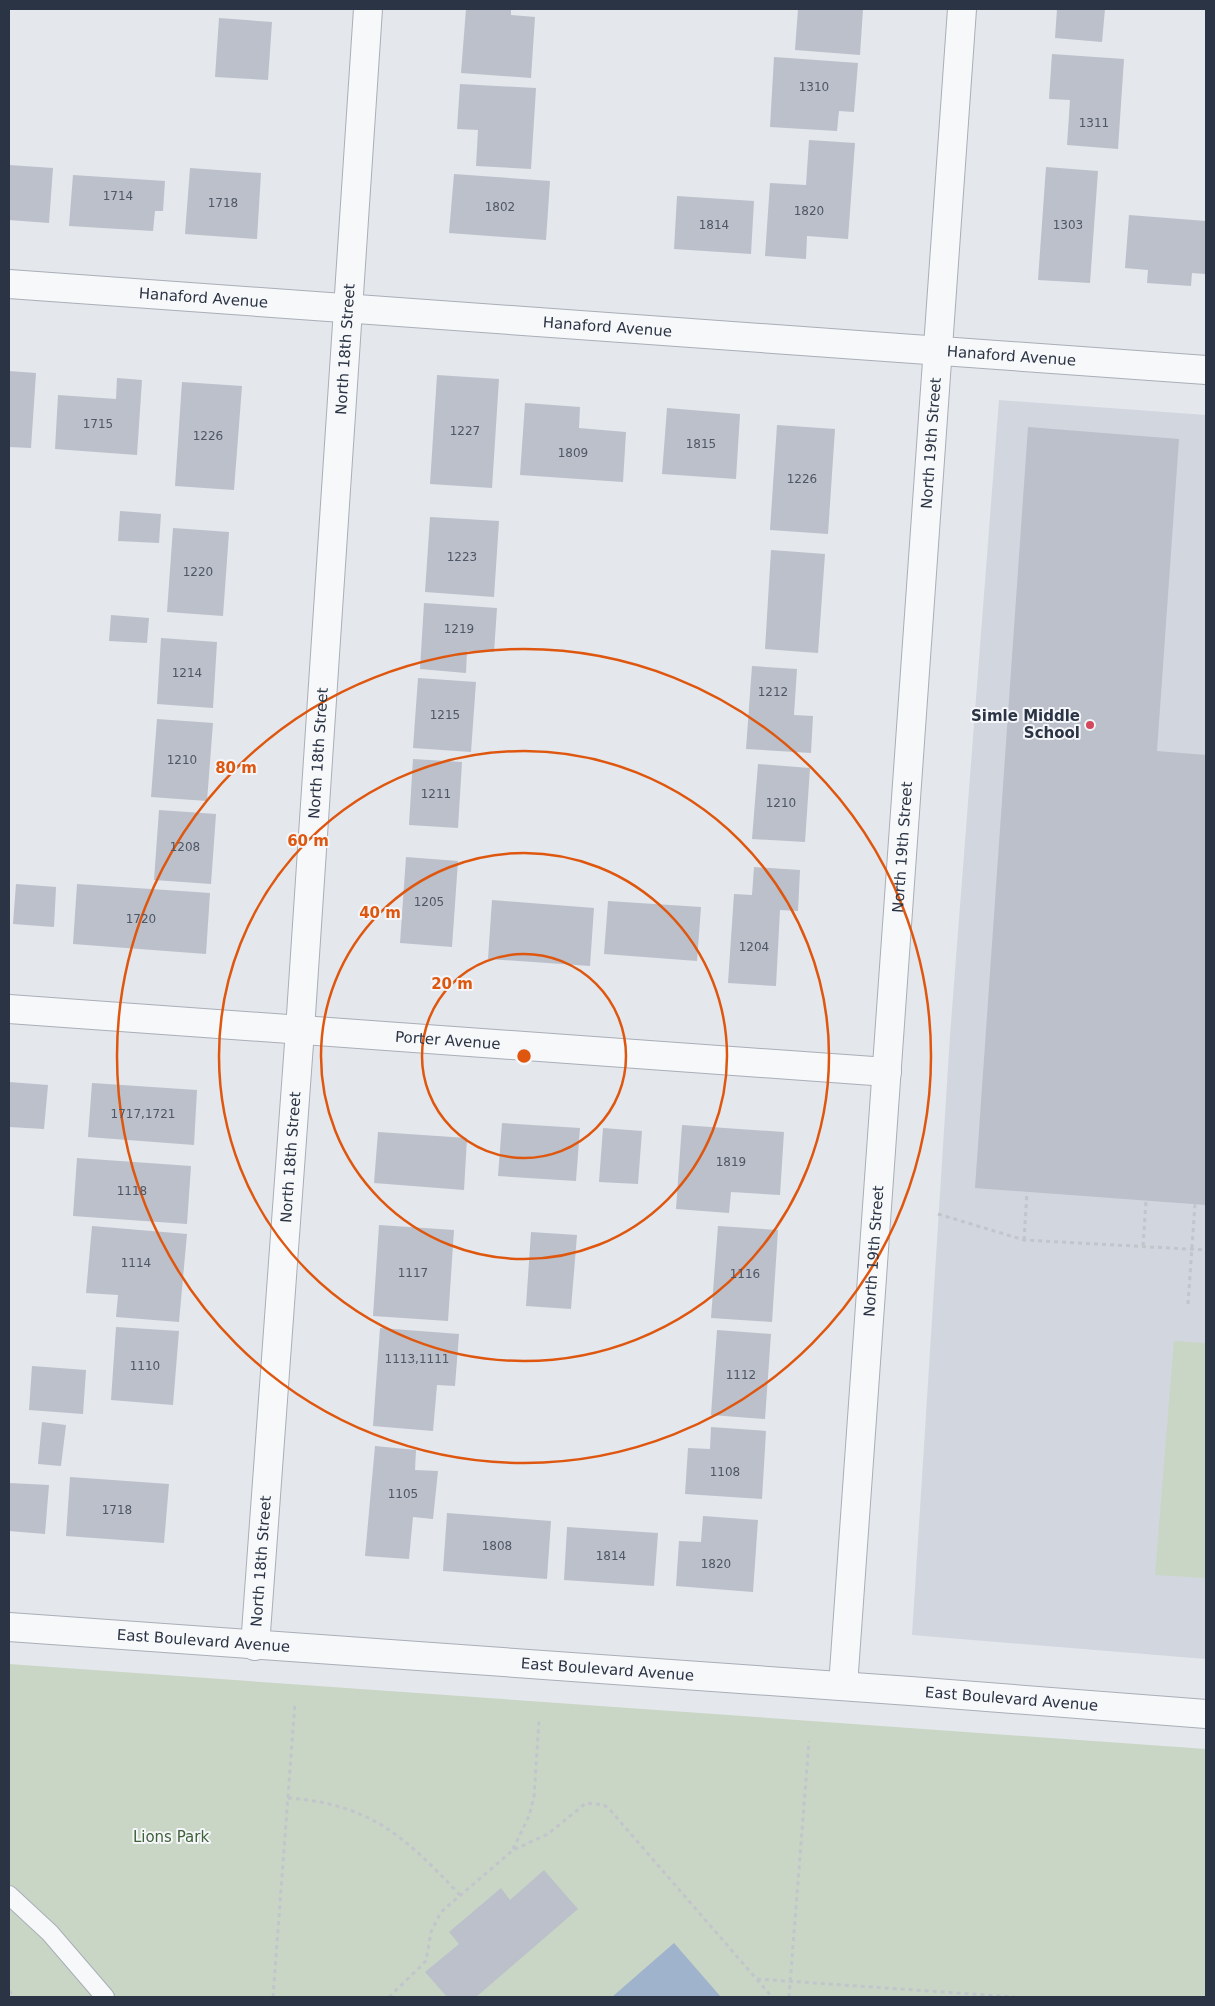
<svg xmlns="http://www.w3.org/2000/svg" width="1215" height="2006" font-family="'DejaVu Sans',sans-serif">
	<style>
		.built { fill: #d2d6de }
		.green { fill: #c9d6c5 }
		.water { fill: #9fb4cc }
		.building { fill: #bbc0ca }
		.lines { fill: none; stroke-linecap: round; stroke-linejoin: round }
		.service-casing { stroke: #a9aeb7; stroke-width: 20 }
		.minor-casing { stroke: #a9aeb7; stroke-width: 30 }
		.path { stroke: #c2c5cb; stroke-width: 3; stroke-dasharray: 4 4; stroke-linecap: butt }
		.service { stroke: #f7f8fa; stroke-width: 18 }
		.minor { stroke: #f7f8fa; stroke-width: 28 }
		.ring { fill: none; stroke: #df570f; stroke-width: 2.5 }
		.poi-dot { fill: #d1495b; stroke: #f4f6f9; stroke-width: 2 }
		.labels { text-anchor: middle; stroke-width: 4; stroke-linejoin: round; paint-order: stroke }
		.number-label { font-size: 12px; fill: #4f5766 }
		.street-label { font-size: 15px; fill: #2b3445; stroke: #f4f6f9 }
		.poi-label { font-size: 15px; font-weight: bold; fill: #2b3445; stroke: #f4f6f9; text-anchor: end }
		.park-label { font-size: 15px; fill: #3f6138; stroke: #f4f6f9 }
		.centre { fill: #df570f; stroke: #f4f6f9; stroke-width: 2.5 }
		.ring-label { font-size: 15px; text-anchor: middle; font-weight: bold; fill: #df570f; stroke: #f4f6f9; stroke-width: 4; stroke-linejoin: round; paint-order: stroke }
	</style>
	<rect width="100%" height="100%" fill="#e4e7ec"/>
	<path class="built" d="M999,400L1206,415V1659L912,1635L950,1036Z"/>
	<path class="green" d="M1174,1341L1206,1343V1578L1155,1575Z
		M9,1664L1206,1749V1997H9Z"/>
	<path class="water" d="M674,1943L721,1997H612Z"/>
	<path class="building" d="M466,9H511V15L535,17L531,78L461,73Z
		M798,9H863L860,55L795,50Z
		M1057,9H1105L1102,42L1055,38Z
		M219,18L272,22L268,80L215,77Z
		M1052,54L1124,59L1118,149L1067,145L1070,100L1049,99Z
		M774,57L858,63L854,112L839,111L837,131L770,127Z
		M460,84L536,88L531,169L476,166L478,130L457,129Z
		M809,140L855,143L848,239L807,236L806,259L765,256L770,183L806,185Z
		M9,165L53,168L49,223L9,220Z
		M1046,167L1098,171L1090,283L1038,280Z
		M190,168L261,173L257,239L185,234Z
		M454,174L550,181L546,240L449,233Z
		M73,175L165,181L163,211H155L153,231L69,226Z
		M677,196L754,201L751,254L674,249Z
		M1129,215L1206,221V274L1192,273L1191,286L1147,283L1148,270L1125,268Z
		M9,371L36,373L31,448L9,447Z
		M437,375L499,379L492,488L430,484Z
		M117,378L142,380L137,455L55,449L58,395L116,399Z
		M182,382L242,386L234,490L175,486Z
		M525,403L580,407L579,428L626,432L623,482L520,475Z
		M667,408L740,414L736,479L662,474Z
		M777,425L835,429L828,534L770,530Z
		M1028,427L1179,439L1157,751L1206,755V1205L975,1188Z
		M120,511L161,514L159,543L118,541Z
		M430,517L499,521L494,597L425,592Z
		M173,528L229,532L223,616L167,612Z
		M771,550L825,554L818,653L765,649Z
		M424,603L497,608L494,652L467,651L466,673L420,669Z
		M111,615L149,618L147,643L109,641Z
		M161,638L217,642L213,708L157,704Z
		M752,666L797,669L794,715L813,716L811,753L746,749Z
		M418,678L476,682L471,752L413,748Z
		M157,719L213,723L207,801L151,797Z
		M413,759L462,762L458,828L409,825Z
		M758,764L810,768L805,842L752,839Z
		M159,810L216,814L211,884L154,880Z
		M406,857L458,861L452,947L400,943Z
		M754,867L800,870L798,911L780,910L776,986L728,983L734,894L752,895Z
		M16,884L56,887L54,927L13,924Z
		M77,884L210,893L206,954L73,944Z
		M492,900L594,908L590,966L488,959Z
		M608,901L701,907L697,961L604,954Z
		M9,1082L48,1085L44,1129L9,1127Z
		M92,1083L197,1090L194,1145L88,1137Z
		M502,1123L580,1128L576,1181L498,1176Z
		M682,1125L784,1132L780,1195L731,1192L729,1213L676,1209Z
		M603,1128L642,1131L638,1184L599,1182Z
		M378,1132L467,1138L464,1190L374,1183Z
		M77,1158L191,1166L187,1224L73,1216Z
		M379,1225L454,1230L448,1321L373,1316Z
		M92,1226L187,1234L179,1322L116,1317L118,1295L86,1293Z
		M718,1226L778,1230L772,1322L711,1318Z
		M531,1232L577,1235L571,1309L526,1306Z
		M116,1327L179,1331L173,1405L111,1400Z
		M380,1328L459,1334L455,1386L437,1385L433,1431L373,1426Z
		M717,1330L771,1334L765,1419L711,1415Z
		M32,1366L86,1370L83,1414L29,1410Z
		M42,1422L66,1425L61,1466L38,1464Z
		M711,1427L766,1431L762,1499L685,1494L688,1448L710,1449Z
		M375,1446L416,1450L415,1470L438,1471L433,1519L413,1517L409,1559L365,1556Z
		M70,1477L169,1484L164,1543L66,1536Z
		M9,1483L49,1485L45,1534L9,1531Z
		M447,1513L551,1521L547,1579L443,1571Z
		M703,1516L758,1520L753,1592L676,1586L679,1541L701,1542Z
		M567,1527L658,1533L654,1586L564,1580Z
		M544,1870L578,1909L476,1997H447L425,1972L459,1944L449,1932L501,1888L510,1900Z"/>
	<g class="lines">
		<g class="service-casing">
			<path id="service" d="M9,1895L50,1933L105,1997"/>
		</g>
		<g class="minor-casing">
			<g id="minor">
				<path id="s1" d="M9,284L1206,370"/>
				<path id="s2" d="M9,1009L887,1072"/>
				<path id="s3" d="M9,1627L910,1691L1206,1714"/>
				<path id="s4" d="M255,1646L300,1030L368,9"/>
				<path id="s5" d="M843,1686L962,9"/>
			</g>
		</g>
		<path class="path" d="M938,1214L1024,1240L1206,1250
			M1024,1240L1027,1192
			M1143,1246L1146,1201
			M1188,1304L1195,1204
			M288,1798C371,1804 405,1837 460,1895
			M513,1849L529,1816L534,1797L539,1720
			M757,1979L1015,1997
			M9,1991L14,1997
			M273,1997L295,1702
			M389,1997L426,1961L431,1932L441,1912L513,1850L548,1834L586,1803L604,1805L611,1811L772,1997
			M789,1997L809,1741"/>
		<use href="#service" class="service"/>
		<use href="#minor" class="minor"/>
	</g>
	<g class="ring">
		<circle cx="524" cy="1056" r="102"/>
		<circle cx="524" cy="1056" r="203"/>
		<circle cx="524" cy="1056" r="305"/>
		<circle cx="524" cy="1056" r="407"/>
	</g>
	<circle class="poi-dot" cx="1090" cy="725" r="5"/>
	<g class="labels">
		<g class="number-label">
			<text x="814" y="91">1310</text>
			<text x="1094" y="127">1311</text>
			<text x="118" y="200">1714</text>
			<text x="223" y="207">1718</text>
			<text x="500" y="211">1802</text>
			<text x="809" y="215">1820</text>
			<text x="714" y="229">1814</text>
			<text x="1068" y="229">1303</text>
			<text x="98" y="428">1715</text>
			<text x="465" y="435">1227</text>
			<text x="208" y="440">1226</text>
			<text x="701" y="448">1815</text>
			<text x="573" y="457">1809</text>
			<text x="802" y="483">1226</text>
			<text x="462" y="561">1223</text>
			<text x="198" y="576">1220</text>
			<text x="459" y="633">1219</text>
			<text x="187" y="677">1214</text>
			<text x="773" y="696">1212</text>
			<text x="445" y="719">1215</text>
			<text x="182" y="764">1210</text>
			<text x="436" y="798">1211</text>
			<text x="781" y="807">1210</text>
			<text x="185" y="851">1208</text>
			<text x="429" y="906">1205</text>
			<text x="141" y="923">1720</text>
			<text x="754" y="951">1204</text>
			<text x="143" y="1118">1717,1721</text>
			<text x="731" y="1166">1819</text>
			<text x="132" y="1195">1118</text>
			<text x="136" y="1267">1114</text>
			<text x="413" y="1277">1117</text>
			<text x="745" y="1278">1116</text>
			<text x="417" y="1363">1113,1111</text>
			<text x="145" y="1370">1110</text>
			<text x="741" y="1379">1112</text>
			<text x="725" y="1476">1108</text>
			<text x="403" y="1498">1105</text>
			<text x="117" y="1514">1718</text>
			<text x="497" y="1550">1808</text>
			<text x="611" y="1560">1814</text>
			<text x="716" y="1568">1820</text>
		</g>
		<g class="street-label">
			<text dy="5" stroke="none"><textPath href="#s1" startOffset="195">Hanaford Avenue</textPath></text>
			<text dy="5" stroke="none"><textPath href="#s1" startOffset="600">Hanaford Avenue</textPath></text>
			<text dy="5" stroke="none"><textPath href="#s4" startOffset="1300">North 18th Street</textPath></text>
			<text dy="5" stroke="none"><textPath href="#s1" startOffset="1005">Hanaford Avenue</textPath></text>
			<text dy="5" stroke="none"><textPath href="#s5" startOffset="1246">North 19th Street</textPath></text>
			<text dy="5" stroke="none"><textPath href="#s4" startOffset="895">North 18th Street</textPath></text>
			<text dy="5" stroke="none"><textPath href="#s5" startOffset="841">North 19th Street</textPath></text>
			<text dy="5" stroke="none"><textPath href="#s2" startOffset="440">Porter Avenue</textPath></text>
			<text dy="5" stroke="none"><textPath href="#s4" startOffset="490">North 18th Street</textPath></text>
			<text dy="5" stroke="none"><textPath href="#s5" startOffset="436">North 19th Street</textPath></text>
			<text dy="5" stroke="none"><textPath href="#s4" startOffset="85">North 18th Street</textPath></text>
			<text dy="5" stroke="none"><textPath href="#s3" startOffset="195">East Boulevard Avenue</textPath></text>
			<text dy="5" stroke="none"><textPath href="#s3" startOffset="600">East Boulevard Avenue</textPath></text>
			<text dy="5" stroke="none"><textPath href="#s3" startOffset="1005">East Boulevard Avenue</textPath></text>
		</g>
		<g class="poi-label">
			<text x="1080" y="721">Simle Middle<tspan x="1080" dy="17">School</tspan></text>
		</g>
		<g class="park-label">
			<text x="171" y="1842">Lions Park</text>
		</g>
	</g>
	<circle cx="524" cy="1056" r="8" class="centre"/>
	<g class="ring-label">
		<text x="236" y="773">80 m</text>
		<text x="308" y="846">60 m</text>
		<text x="380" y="918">40 m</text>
		<text x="452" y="989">20 m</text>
	</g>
	<rect width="1215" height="2006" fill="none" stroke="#2b3445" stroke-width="20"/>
</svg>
